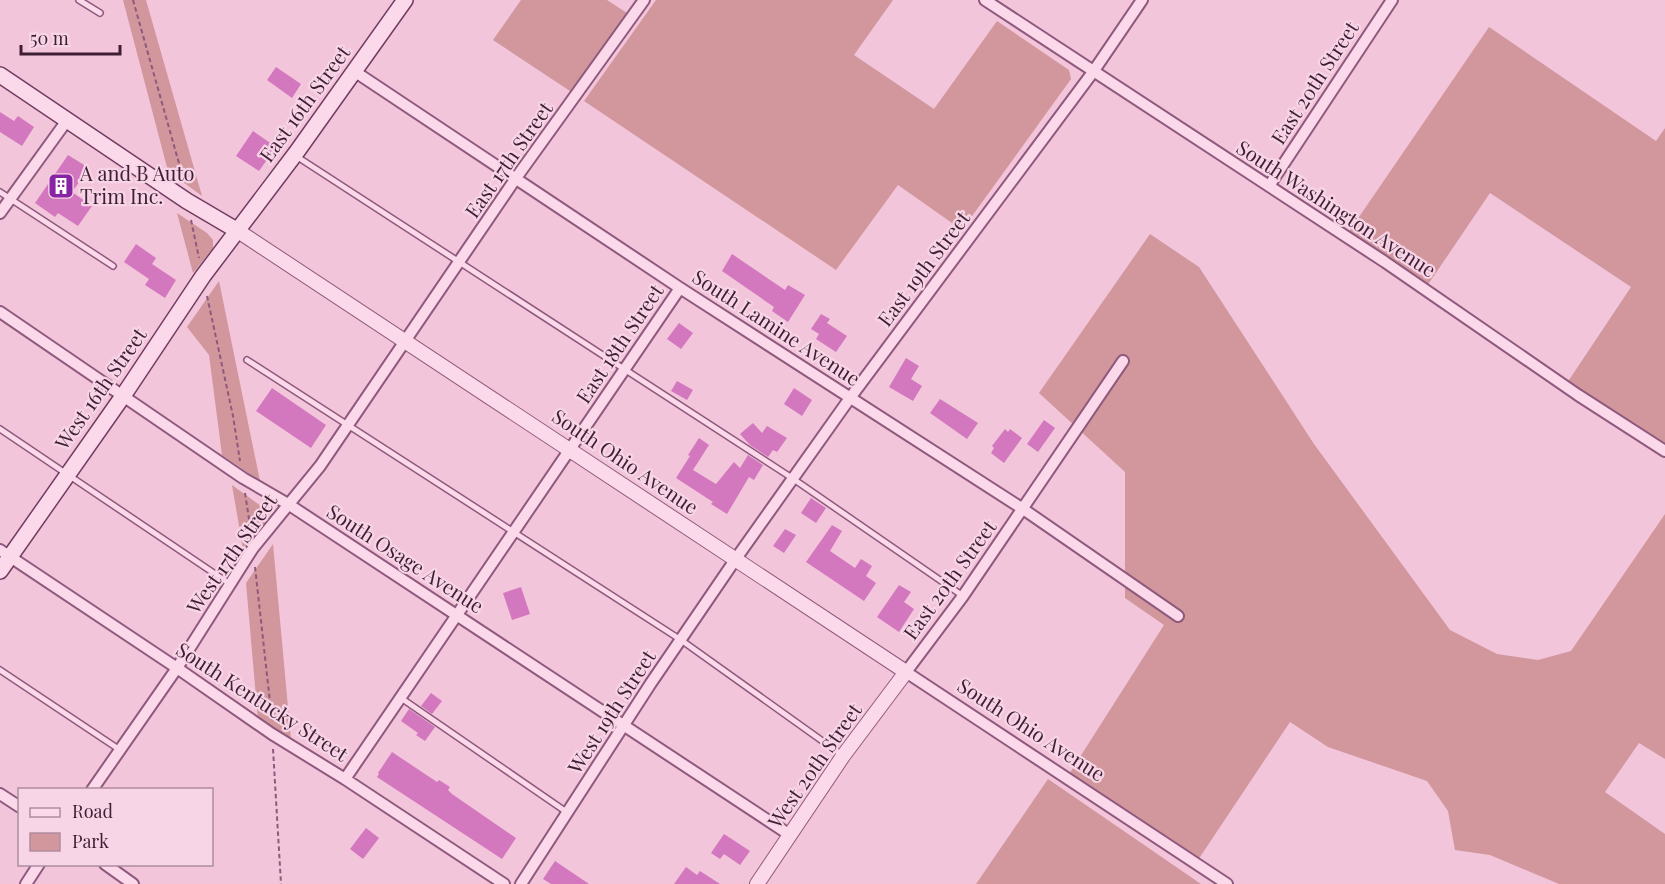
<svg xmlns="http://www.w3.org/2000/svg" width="1665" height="884" font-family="'Playfair Display',serif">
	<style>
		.green { fill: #d1979c }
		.building { fill: #d377bf }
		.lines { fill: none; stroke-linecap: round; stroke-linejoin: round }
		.service-casing { stroke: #8f597d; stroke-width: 8 }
		.minor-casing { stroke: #8f597d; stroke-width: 14 }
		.tertiary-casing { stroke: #8f597d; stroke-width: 16 }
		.secondary-casing { stroke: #713c61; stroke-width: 18 }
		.path { stroke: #8f597d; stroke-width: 2; stroke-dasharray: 4.5 3; stroke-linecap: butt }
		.service { stroke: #fbd9ea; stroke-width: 5 }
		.minor { stroke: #fbd9ea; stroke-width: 10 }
		.tertiary { stroke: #fbd9ea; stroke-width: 14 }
		.secondary { stroke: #fbd9ea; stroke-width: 15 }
		.labels { text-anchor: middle; stroke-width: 4.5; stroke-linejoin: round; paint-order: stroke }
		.street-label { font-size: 20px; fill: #3e1e35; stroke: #f8d5e6 }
		.poi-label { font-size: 20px; fill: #3e1e35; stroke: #f8d5e6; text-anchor: start }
	</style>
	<rect width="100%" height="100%" fill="#f2c5db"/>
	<path class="green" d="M123,0H146L202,196L168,171Z
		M521,0H607L627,13L573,93L493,40Z
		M656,0H893L854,55L934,109L997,21L1069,70L1071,79L962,230L898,185L836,270L584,101Z
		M1489,27L1656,141L1665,128V447L1567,383L1631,287L1490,193L1425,289L1346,236Z
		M177,213L207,233L213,240V248L193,273Z
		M1150,234L1199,267L1314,444L1450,630L1497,654L1538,660L1571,651L1665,514V759L1639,743L1605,792L1665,834V884H1559L1490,855L1455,850L1448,811L1427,781L1328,747L1290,722L1196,863L1066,779L1164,625L1125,598V472L1039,393Z
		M219,281L260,481L222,455L209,355L187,327Z
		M232,485L261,506L266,513L264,525L244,555Z
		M273,544L291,740L258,720L246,583Z
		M1048,779L1201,884H976Z"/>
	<path class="building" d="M276,67L301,84L292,98L267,80Z
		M0,112L14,121L18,116L34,127L22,146L0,132Z
		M253,131L276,147L259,171L236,156Z
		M68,155L89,168L72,192L92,206L78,226L58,213L55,217L35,203Z
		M136,244L156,258L152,264L176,280L165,298L145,285L149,279L124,262Z
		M732,254L785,290L788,285L805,295L788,322L772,311L774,307L722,271Z
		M821,314L830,319L827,323L847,336L836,352L816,339L819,334L811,329Z
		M679,323L693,333L681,349L667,339Z
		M906,358L919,366L911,379L922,386L913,401L889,387Z
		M677,381L693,390L687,400L671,391Z
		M272,388L326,425L311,448L256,411Z
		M794,388L812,400L802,416L784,404Z
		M940,399L978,423L967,439L930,413Z
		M1044,420L1055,428L1038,452L1027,444Z
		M753,423L762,433L767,426L787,438L777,452L773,450L768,457L750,445L740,434Z
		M1005,429L1008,432L1010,429L1022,438L1004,463L991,453L994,448L992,446Z
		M699,438L709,445L693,470L716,484L734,462L740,468L748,455L763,465L754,480L749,477L727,514L711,504L713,502L676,478L690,456L688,455Z
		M811,498L826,508L816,523L801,513Z
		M832,525L842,531L830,551L855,568L861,559L872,566L866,576L876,583L864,601L806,562Z
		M785,529L796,535L784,553L773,546Z
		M899,585L911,592L904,602L914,609L899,632L877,617Z
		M521,587L530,614L512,620L503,593Z
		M431,693L442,701L432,714L421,706Z
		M409,709L435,727L425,741L416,735L418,733L401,721Z
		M392,752L437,782L439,780L450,787L448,790L452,794L516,838L502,859L377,777L379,774L378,773Z
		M366,828L379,838L363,859L350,849Z
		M724,834L750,851L740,865L724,854L720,859L711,853Z
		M555,861L589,884H551L543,879Z
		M686,867L697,875L700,871L720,884H674Z"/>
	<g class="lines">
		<g class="service-casing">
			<path id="service" d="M79,0L100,13
				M296,156L792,478L963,596
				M0,192L113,266
				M247,360L681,640L842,755
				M0,429L230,584
				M0,670L120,750
				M401,698L568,813"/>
		</g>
		<g class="minor-casing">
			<path id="minor" d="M985,0L1385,262L1578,395L1665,451
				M354,71L680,288L1023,509L1178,616
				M1269,186L1392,0
				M0,213L68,119
				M0,312L243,478L288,504L790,835
				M1123,361L963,596L906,672L1227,884
				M0,550L177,668L272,734L345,779L504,884
				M345,779L680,288
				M92,790L177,668L253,548L320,466L516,178L644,0
				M0,794L20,807
				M105,864L133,884
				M26,884L39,864
				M521,884L651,683L735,560L850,398L1093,72L1142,0"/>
		</g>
		<g class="tertiary-casing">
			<path id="tertiary" d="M238,231L906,672L843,756L757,884"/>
		</g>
		<g class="secondary-casing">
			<path id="secondary" d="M0,75L187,201L238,231
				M0,571L123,396L203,276L296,153L405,0"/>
		</g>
		<path class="path" d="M133,0L182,174
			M191,220L199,258
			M207,296L233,416L240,461
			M245,493L251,532
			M255,567L272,720
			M273,749L281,884"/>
		<use href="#service" class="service"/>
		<use href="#minor" class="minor"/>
		<use href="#tertiary" class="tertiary"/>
		<use href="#secondary" class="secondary"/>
	</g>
	<defs>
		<g id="building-square" transform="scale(1.35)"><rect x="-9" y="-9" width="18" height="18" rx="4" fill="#8824a3" stroke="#f8d5e6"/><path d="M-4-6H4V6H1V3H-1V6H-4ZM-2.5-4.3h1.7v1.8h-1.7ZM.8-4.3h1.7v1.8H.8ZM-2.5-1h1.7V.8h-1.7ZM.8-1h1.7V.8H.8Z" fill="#fff"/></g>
	</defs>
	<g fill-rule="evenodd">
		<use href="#building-square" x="61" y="186"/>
	</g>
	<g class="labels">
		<g class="street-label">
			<text transform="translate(1315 83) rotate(-57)" y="7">East 20th Street</text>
			<text transform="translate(305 104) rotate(-54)" y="7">East 16th Street</text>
			<text transform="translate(509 160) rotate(-55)" y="7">East 17th Street</text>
			<text transform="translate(1336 209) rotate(33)" y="7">South Washington Avenue</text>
			<text transform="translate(924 269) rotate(-53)" y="7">East 19th Street</text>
			<text transform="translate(776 328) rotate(33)" y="7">South Lamine Avenue</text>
			<text transform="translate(620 344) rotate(-56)" y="7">East 18th Street</text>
			<text transform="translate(101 389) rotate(-55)" y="7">West 16th Street</text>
			<text transform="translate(625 462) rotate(34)" y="7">South Ohio Avenue</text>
			<text transform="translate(232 554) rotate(-55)" y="7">West 17th Street</text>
			<text transform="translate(405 559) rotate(33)" y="7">South Osage Avenue</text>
			<text transform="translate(950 580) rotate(-54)" y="7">East 20th Street</text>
			<text transform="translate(262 702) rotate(33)" y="7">South Kentucky Street</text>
			<text transform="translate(612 712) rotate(-57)" y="7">West 19th Street</text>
			<text transform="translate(1031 730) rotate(33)" y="7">South Ohio Avenue</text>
			<text transform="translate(815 766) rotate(-55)" y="7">West 20th Street</text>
		</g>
		<g class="poi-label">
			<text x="80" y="181">A and B Auto<tspan x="80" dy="23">Trim Inc.</tspan></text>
		</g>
	</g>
	<rect x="18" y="788" width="195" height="78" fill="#f8d5e6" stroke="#ae8c9f" stroke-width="1.5"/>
	<rect x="30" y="808" width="30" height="9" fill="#fbd9ea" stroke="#ae8c9f" stroke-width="1.5"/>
	<text x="72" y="818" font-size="18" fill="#3e1e35">Road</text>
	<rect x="30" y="833" width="30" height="18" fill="#d1979c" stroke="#ae8c9f" stroke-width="1.5"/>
	<text x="72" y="848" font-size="18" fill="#3e1e35">Park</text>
	<path d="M21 45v9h99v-9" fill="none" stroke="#3e1e35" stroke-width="3"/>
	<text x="30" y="45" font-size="18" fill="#3e1e35" stroke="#f8d5e6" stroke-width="4.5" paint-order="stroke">50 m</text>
</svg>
